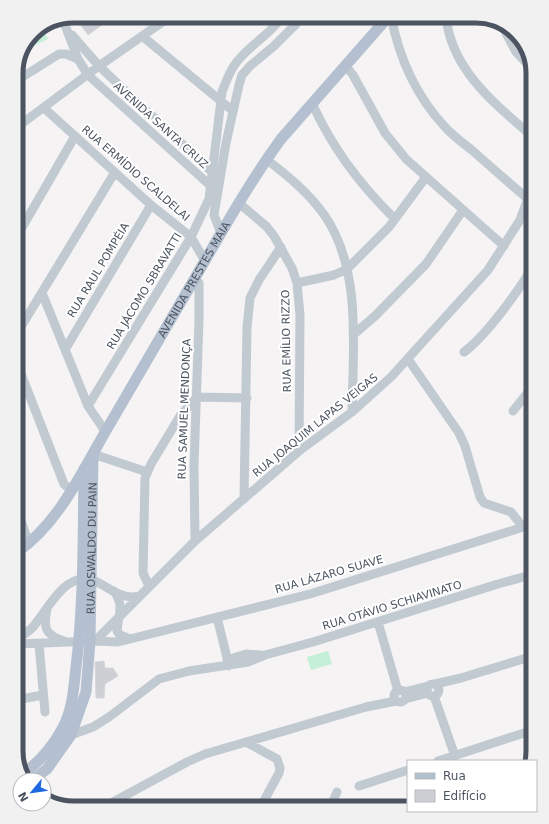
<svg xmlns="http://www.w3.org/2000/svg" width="549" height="824" font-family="'DejaVu Sans',sans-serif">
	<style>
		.green { fill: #c4f0d8 }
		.building { fill: #cdcfd5; stroke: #d7d8de }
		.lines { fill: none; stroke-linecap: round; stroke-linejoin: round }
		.minor { stroke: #c1c9d1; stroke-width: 9 }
		.major { stroke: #b4c0d0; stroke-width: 11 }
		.labels { text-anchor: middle; stroke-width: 4; stroke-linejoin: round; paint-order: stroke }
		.street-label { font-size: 11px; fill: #4b5460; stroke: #fff }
		.rim { fill: none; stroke: #4b5460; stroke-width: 5 }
	</style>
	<rect width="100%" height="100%" fill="#f5f3f3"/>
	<path class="green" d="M42,29L48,39L25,50L33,33Z
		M328,651L332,664L311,670L307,657Z"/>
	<path class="building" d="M74,16H102L106,22L88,35Z
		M104,661L105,668H113L118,676L105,684L104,698H96L95,662Z"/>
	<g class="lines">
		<path class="minor" d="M391,16C399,58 416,96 445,127C453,136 463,143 473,151C491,167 509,183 528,199
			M446,16C451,70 495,104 533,137
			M63,20L78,59L88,75L213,188
			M500,22L516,52L532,69
			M72,35L99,66L213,173
			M142,36L233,111
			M345,65L353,75L385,133L406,159L504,246
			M16,81L59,54H66L78,59
			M312,103C332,148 360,185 395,219
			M44,108L151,205L191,237L205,261
			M16,128L99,66L171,16
			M266,159C288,176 309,193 325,216C362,270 353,350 352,412
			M240,204L267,227L274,236L292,268L297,283L300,315L299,451
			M221,233L214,215L226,143L239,85L242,75L250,66L274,46L296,24L300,16
			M16,238L75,136
			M195,278L199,283V320L194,465L195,541
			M297,283L334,275L347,269L389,227L426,177
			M42,293L88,406L105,431
			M16,335L115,172
			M353,335L375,316L426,264L463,210
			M66,348L151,205
			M464,352C486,336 520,289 533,266
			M408,359L459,433L465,446L480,497L484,503L511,512L523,527
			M16,361L64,484L71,490
			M197,397L247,398
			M88,406L191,237L209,199L222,92C227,79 232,65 243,55C256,41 272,32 283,16
			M513,411L533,386
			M93,454L147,472
			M244,499L247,327L250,298L259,280L281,247
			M16,506L29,544
			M149,586L143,573L145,478L151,464L180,416L197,397
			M114,591C125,607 118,614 117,631L120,635L130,639
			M47,609C43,628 45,635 64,641
			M217,617L229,666
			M378,622L398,691
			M16,640C22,636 28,632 33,627C50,607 67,566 99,583C112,590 124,600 139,596
			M95,641L195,541L299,451L352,412L391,377L488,270L520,220L533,184
			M16,644L95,641L118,642L310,594L533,524
			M39,644L45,712
			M227,660L246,654L261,655
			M427 690a6 6 0 1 1 12 0a6 6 0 1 1-12 0Z
			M435,684L461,678L533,656
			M394 696a6 6 0 1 1 12 0a6 6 0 1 1-12 0Z
			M404,692L428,686
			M434,696L455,756
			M405,699L428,693
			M16,700L43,695
			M71,735L93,727L109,717L159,679L189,671L248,662L265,655L313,642L498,584L527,576L533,577
			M246,742L277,759L280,768L279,773L260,808
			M438,761L533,730
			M359,786L408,770
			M102,808L187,762L205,754L366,707L396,701
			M209,808L241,803L260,808
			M330,808L337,792
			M368,808L370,804"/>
		<g class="major">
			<path id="s1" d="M16,553C61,522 84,467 111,422C139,374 167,326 195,278C222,231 249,183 281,139L389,16"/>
			<path d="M22,774C41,762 57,741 66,721C73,704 74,685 76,667C84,602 83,535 84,469"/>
			<path id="s2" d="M33,780L47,769L71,735L86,692L90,641L93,456"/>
		</g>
	</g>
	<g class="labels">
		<g class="street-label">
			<text transform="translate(161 125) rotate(42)" y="4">AVENIDA SANTA CRUZ</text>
			<text transform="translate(136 173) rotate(41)" y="4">RUA ERMÍDIO SCALDELAI</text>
			<text transform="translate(98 270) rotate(-59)" y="4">RUA RAUL POMPÉIA</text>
			<text dy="4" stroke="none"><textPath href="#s1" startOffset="328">AVENIDA PRESTES MAIA</textPath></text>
			<text transform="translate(144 291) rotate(-59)" y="4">RUA JÁCOMO SBRAVATTI</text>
			<text transform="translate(286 341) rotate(-91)" y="4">RUA EMÍLIO RIZZO</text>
			<text transform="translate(184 409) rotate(-88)" y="4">RUA SAMUEL MENDONÇA</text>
			<text transform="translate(315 425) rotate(-39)" y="4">RUA JOAQUIM LAPAS VEIGAS</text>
			<text dy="4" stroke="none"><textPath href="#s2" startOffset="249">RUA OSWALDO DU PAIN</textPath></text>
			<text transform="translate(329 574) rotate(-16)" y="4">RUA LÁZARO SUAVE</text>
			<text transform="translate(392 605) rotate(-17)" y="4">RUA OTÁVIO SCHIAVINATO</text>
		</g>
	</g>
	<path d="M0 0H549V824H0ZM73 23H476A50 50 0 0 1 526 73V751A50 50 0 0 1 476 801H73A50 50 0 0 1 23 751V73A50 50 0 0 1 73 23Z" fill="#f1f1f2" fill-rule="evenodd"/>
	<path class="rim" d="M73 23H476A50 50 0 0 1 526 73V751A50 50 0 0 1 476 801H73A50 50 0 0 1 23 751V73A50 50 0 0 1 73 23Z"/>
	<rect x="407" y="760" width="130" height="52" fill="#ffffff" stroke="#b7bbbf"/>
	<rect x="415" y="773" width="20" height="6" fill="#b4c0d0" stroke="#b7bbbf"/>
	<text x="443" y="780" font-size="12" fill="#4b5460">Rua</text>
	<rect x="415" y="790" width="20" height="12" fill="#cdcfd5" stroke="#b7bbbf"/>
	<text x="443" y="800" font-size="12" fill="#4b5460">Edifício</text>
	<g transform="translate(32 792) rotate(241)"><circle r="19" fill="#ffffff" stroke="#b7bbbf"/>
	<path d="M0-3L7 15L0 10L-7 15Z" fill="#2067e2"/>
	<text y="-6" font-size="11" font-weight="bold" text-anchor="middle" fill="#4b5460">N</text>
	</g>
</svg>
